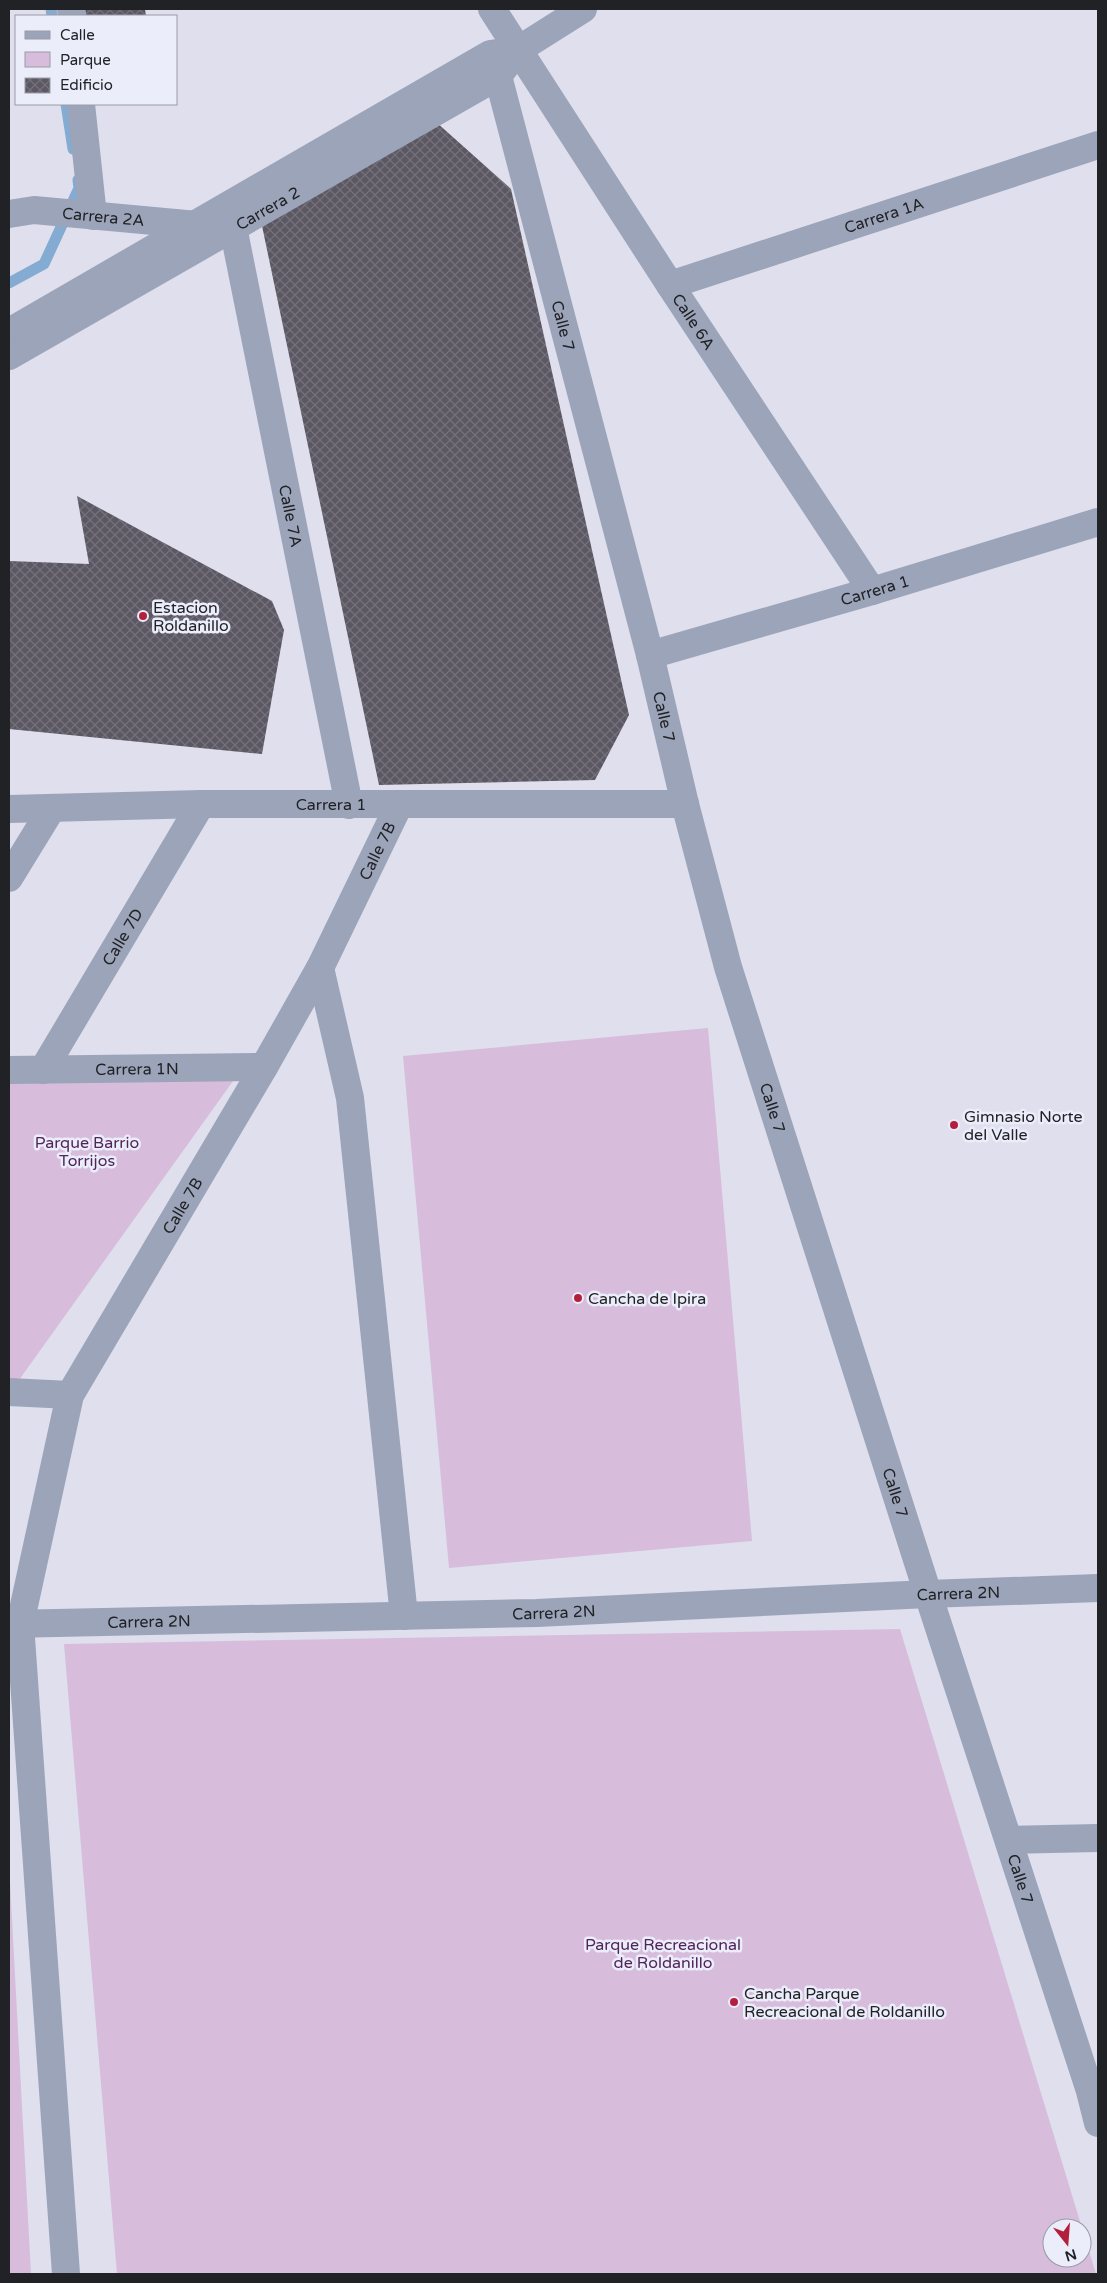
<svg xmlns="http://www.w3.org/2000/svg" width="1107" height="2283" font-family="'Varela Round',sans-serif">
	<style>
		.green { fill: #d7bddb }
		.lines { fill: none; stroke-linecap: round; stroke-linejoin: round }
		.stream { stroke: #84abd1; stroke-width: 11 }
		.building { fill: url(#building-cross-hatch) }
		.minor { stroke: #9ba4b9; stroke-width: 28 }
		.poi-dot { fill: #b3203d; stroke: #ecedfa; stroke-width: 2 }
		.labels { text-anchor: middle; stroke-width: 5; stroke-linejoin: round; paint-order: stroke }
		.street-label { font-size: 16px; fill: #212226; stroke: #ecedfa }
		.poi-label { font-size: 16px; fill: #212226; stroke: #ecedfa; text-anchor: start }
		.park-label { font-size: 16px; fill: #512558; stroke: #ecedfa }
	</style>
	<defs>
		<pattern id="building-cross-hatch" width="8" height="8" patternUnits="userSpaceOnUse" patternTransform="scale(1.25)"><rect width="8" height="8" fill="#5c5863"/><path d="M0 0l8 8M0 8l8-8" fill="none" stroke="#74717a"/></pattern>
	</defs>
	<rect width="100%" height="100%" fill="#dfdfed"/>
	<path class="green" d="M708,1028L752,1541L449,1568L403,1056Z
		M9,1072L238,1074L9,1394Z
		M900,1629L1082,2228H1052V2258H1082V2228L1096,2274H117L64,1644Z
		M9,1863L31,2274H9Z"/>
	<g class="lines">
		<path class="stream" d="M51,9L52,16
			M66,104L73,149
			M9,283L44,264L79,188L78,180"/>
	</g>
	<path class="building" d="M85,9H145L146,16H86Z
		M436,122L511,189L629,715L595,780L379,785L261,221Z
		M77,496L272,601L284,630L262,754L9,729V561L89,564Z"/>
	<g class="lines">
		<g class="minor">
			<path d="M71,9L72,16"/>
			<path id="s1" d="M492,9L670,285L872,591"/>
			<path id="s2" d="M498,76L650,655L685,804L728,967L928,1594L1090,2091L1098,2123"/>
			<path d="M81,104L93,216"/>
			<path id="s3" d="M229,207L349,805"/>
			<path id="s4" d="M9,214L34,210L197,225"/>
			<path id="s5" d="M670,285L1098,145"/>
			<path d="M9,332L490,54L518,50"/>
			<path id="s6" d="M9,356L498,76L518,50L583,9"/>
			<path id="s7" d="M650,655L872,591L1098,522"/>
			<path id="s8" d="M9,809L201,804H685"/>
			<path d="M9,878L52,808"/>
			<path d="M320,968L350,1098L404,1616"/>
			<path id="s9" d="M9,1070L264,1067"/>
			<path id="s10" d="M43,1070L201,804"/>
			<path d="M9,1392L70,1395"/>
			<path id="s11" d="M9,1624L537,1613L928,1594L1098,1588"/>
			<path d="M1009,1840L1098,1838"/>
			<path id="s12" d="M66,2274L20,1624L70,1395L264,1067L320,968L399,805"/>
		</g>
	</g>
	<g class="poi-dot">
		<circle cx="143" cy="616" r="5"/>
		<circle cx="954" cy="1125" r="5"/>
		<circle cx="578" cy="1298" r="5"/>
		<circle cx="734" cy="2002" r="5"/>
	</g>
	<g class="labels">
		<g class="street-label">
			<text dy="6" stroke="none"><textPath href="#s6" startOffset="298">Carrera 2</textPath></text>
			<text dy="6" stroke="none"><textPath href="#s5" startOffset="225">Carrera 1A</textPath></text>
			<text dy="6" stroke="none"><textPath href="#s4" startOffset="95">Carrera 2A</textPath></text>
			<text dy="6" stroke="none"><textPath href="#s1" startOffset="372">Calle 6A</textPath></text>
			<text dy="6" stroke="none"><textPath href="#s2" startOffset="258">Calle 7</textPath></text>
			<text dy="6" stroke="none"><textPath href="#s3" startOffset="315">Calle 7A</textPath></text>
			<text dy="6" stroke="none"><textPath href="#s7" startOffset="234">Carrera 1</textPath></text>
			<text dy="6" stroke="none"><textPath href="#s2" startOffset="662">Calle 7</textPath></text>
			<text dy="6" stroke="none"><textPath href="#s8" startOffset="322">Carrera 1</textPath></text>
			<text dy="6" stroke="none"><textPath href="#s12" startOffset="1511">Calle 7B</textPath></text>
			<text dy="6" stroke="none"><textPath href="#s10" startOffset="155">Calle 7D</textPath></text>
			<text dy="6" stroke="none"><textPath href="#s9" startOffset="128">Carrera 1N</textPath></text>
			<text dy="6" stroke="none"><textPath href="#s2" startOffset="1068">Calle 7</textPath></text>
			<text dy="6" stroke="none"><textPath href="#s12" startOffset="1106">Calle 7B</textPath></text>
			<text dy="6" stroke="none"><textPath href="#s2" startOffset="1472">Calle 7</textPath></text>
			<text dy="6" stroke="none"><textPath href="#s11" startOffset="950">Carrera 2N</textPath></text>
			<text dy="6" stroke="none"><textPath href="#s11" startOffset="545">Carrera 2N</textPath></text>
			<text dy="6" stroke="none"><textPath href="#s11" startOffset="140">Carrera 2N</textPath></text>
			<text dy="6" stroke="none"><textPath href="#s2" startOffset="1878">Calle 7</textPath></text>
		</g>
		<g class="poi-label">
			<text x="153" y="613">Estacion<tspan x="153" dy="18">Roldanillo</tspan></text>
			<text x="964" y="1122">Gimnasio Norte<tspan x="964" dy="18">del Valle</tspan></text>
			<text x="588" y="1304">Cancha de Ipira</text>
			<text x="744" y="1999">Cancha Parque<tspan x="744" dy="18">Recreacional de Roldanillo</tspan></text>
		</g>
		<g class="park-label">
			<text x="87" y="1148">Parque Barrio<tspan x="87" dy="18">Torrijos</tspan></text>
			<text x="663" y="1950">Parque Recreacional<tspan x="663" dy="18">de Roldanillo</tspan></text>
		</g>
	</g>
	<rect width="1107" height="2283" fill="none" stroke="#212226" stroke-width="20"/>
	<rect x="15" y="15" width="162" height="90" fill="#ecedfa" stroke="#9b9ca5"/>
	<rect x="25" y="31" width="25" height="8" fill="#9ba4b9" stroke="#9b9ca5"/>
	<text x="60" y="40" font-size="15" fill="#212226">Calle</text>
	<rect x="25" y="52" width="25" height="15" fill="#d7bddb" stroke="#9b9ca5"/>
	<text x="60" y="65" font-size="15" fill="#212226">Parque</text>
	<rect x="25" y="78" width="25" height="15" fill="url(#building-cross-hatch)" stroke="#9b9ca5"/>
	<text x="60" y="90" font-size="15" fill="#212226">Edificio</text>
	<g transform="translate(1067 2243) rotate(163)"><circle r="24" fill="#ecedfa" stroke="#9b9ca5"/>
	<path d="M0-4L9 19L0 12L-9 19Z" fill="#b3203d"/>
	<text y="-8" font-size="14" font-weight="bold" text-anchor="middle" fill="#212226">N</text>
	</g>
</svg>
